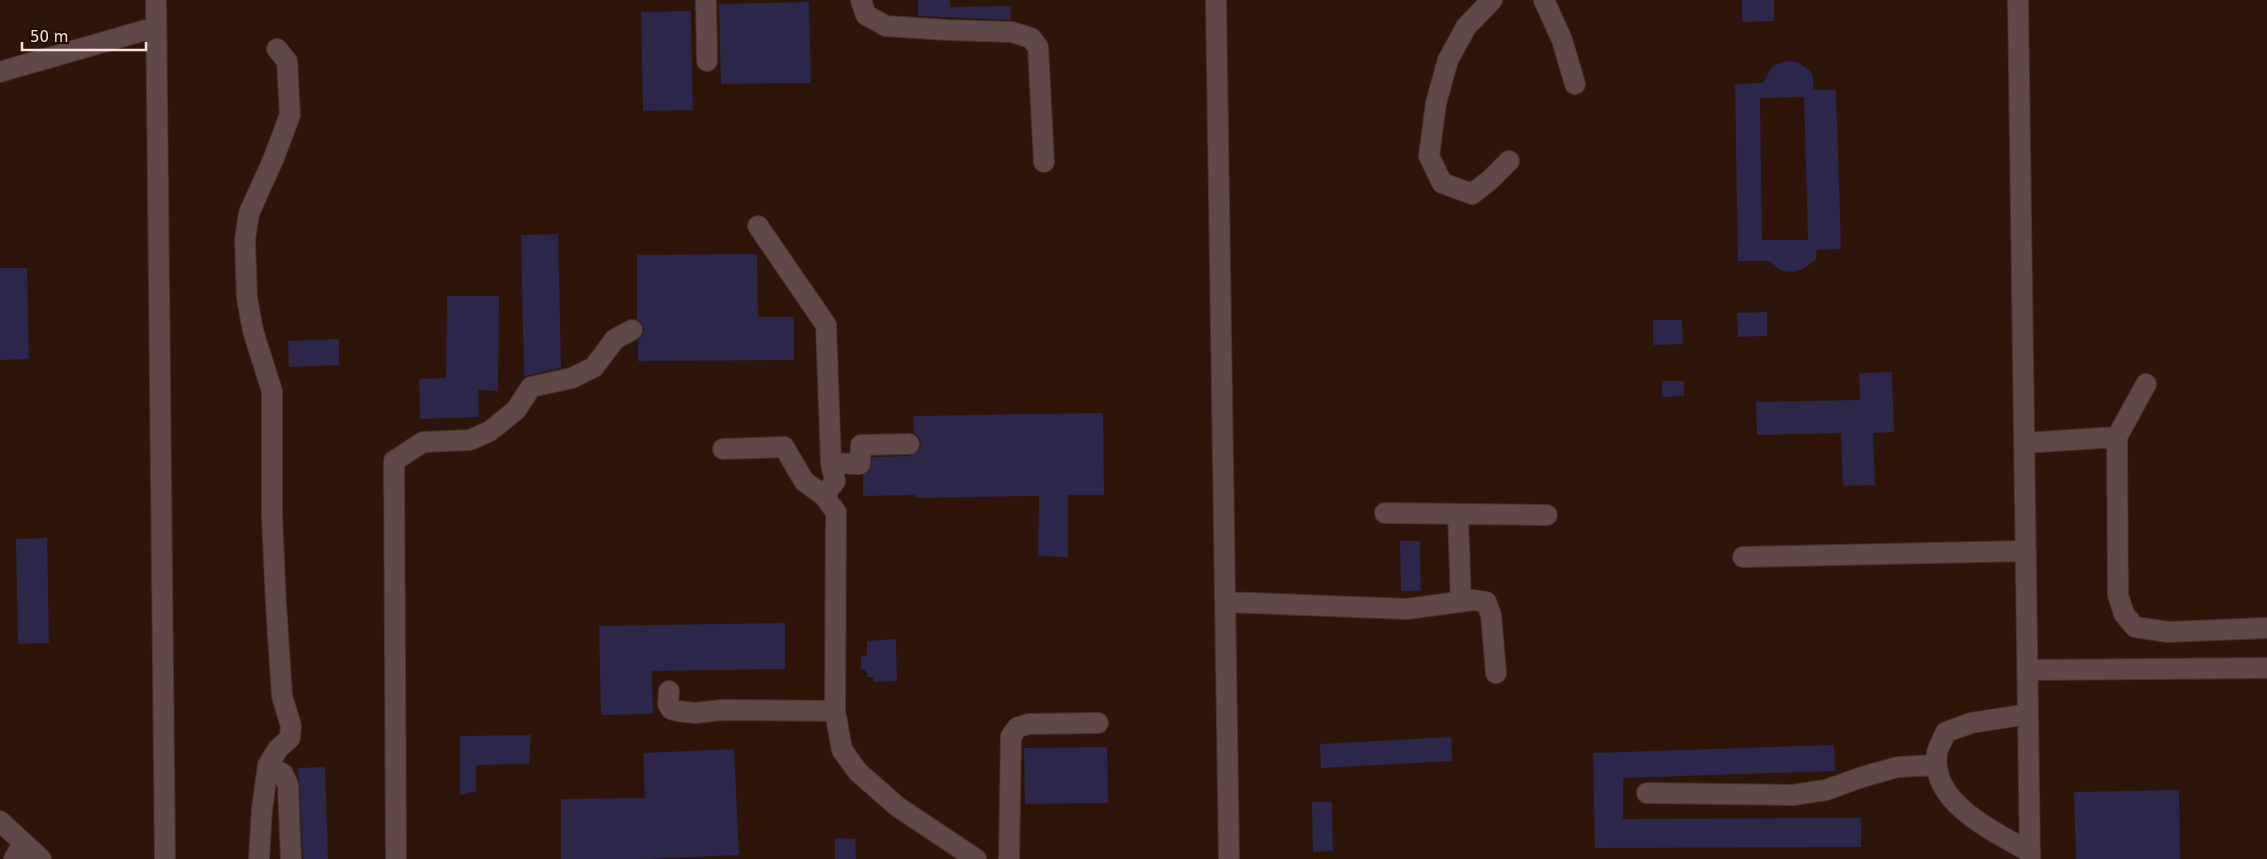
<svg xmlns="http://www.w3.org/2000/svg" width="2267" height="859" font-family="'DejaVu Sans',sans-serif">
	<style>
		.building { fill: #2c264a; fill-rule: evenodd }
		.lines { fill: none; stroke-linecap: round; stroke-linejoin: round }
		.minor-casing { stroke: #493227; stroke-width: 22 }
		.minor { stroke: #5e4848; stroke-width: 20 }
	</style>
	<rect width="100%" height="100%" fill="#2d1509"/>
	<path class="building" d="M918,0H950V7L1011,6L1010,20L918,16Z
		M1742,0H1774V21L1742,22Z
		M809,2L811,83L721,84L719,4Z
		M691,11L693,110L643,111L641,12Z
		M1790,61L1798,62L1810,71L1813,76V90H1836L1841,249L1817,250L1816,259L1809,265L1801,270L1792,272L1782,271L1769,261H1738L1735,84L1763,83L1771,68L1776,64ZM1804,97L1808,240H1762L1760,98Z
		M558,234L561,368L524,376L521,235Z
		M757,254L758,317H794V360L638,361V340L642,336L644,330L642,324L637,320V255Z
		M0,268H27L29,359L0,360Z
		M447,296H499L498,391L478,390L479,417L420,419L419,379L446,378Z
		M1767,312V336L1738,337L1737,313Z
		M1653,320H1682L1683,344L1653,345Z
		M339,339V365L289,367L288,341Z
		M1892,372L1894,432L1873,433L1875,485L1843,486L1841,433L1757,435L1756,402L1860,400L1859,373Z
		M1662,381H1684V396L1662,397Z
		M1103,413L1104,495H1068V557L1038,556L1039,496L915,498V495L863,496V475L870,470L872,457L909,456L919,450L921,443L919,437L914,433L913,416Z
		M47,538L49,643L18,644L16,539Z
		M1400,541H1420L1421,591H1401Z
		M785,623V669L652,671L653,714L601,715L599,626Z
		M896,639L897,681L873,682L874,677H867L866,669H861V656L867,655V641Z
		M531,735L529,764L476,765V791L460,795V736Z
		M1451,737L1452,761L1321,768L1320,744Z
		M1834,745L1835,771L1623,778V819L1861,818V847L1595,848L1593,753Z
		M1107,747L1108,803L1025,804L1024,748Z
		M734,749L739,855L646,859H561V799L645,798L643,753Z
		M325,767L328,859H303L298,768Z
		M2179,790L2180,859H2076L2074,792Z
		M1312,802H1332L1333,851L1313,852Z
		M835,838L855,839L856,859H835Z"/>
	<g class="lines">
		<g class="minor-casing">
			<path id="minor" d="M156,0L165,859
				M706,0L707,61
				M861,0L866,15L886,26L947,30L1012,32L1031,38L1038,47L1044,162
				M1216,0L1229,859
				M1492,0L1466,27L1448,60L1436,103L1429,156L1442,183L1472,194L1490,180L1509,161
				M1544,0L1562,40L1575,84
				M2018,0L2030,859
				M0,72L156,27
				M758,226L826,325L831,463L835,481L824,496L836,512L835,711L842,750L858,772L898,807L976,859
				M2146,384L2117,437L2118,595L2124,614L2135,627L2168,632L2267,628
				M2024,443L2117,437
				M723,449L784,447L804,481L824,496
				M831,463L860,464L861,445L909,444
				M1385,513L1547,515
				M1458,514L1461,602
				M1743,557L2026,551
				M1225,602L1407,609L1473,600L1486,602L1491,615L1496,673
				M2028,670L2267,668
				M669,691L668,704L671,709L677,711L695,713L722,710L835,711
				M2028,714L1971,723L1946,732C1943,739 1938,747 1937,754C1930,803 1995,832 2030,852
				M268,765L283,774L288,785L291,859
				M1647,793L1793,795L1826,790L1862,777L1898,767L1937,765
				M0,821L41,859
				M14,859L23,843
				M259,859L262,809L268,765L278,749L290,738L291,726L282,696L276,604L272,516V391L253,331L247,298L245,240L249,213L273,160L290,115L287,61L277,49
				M396,859L394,461L423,442L470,440L490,431L516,410L531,387L572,378L594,367L615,339L632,330
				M1009,859L1011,736L1018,727L1029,724L1098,723"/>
		</g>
		<use href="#minor" class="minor"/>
	</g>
	<path d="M22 42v8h124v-8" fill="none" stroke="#f8e6de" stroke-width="2.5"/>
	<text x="30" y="42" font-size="15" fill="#f8e6de" stroke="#230b03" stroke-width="4" paint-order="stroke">50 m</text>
</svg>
